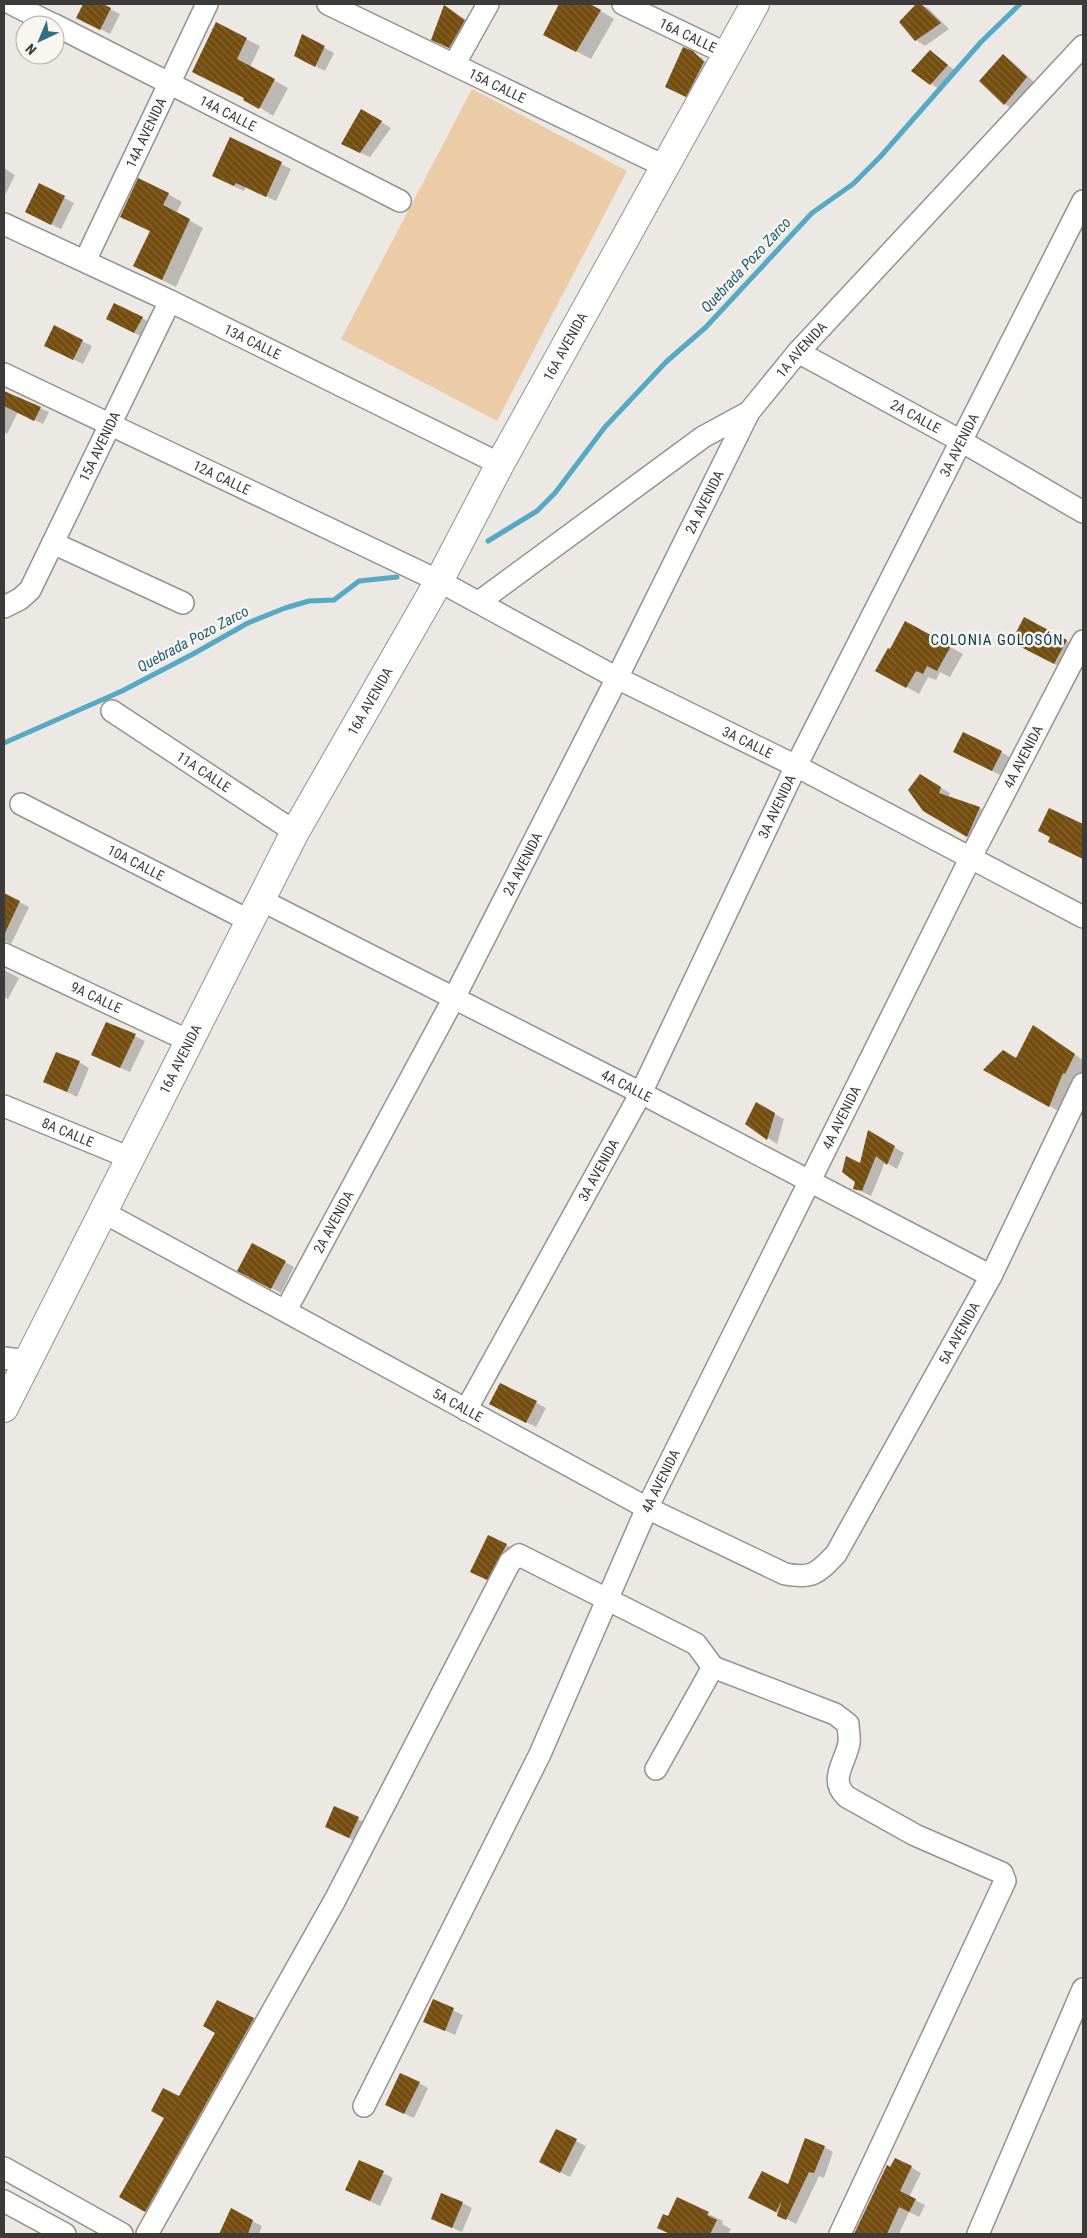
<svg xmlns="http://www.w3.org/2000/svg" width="1087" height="2238" font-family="'Roboto Condensed',sans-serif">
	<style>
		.pitch { fill: #eccca6 }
		.shadow { fill: #0003 }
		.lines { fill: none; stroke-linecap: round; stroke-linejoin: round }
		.stream { stroke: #56a9c5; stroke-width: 5 }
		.building { fill: url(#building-back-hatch) }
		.street-casing { stroke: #96928e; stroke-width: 24 }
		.secondary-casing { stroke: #96928e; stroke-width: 30 }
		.street { stroke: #fff; stroke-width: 21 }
		.secondary { stroke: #fff; stroke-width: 28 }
		.labels { text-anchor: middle; stroke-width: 5; stroke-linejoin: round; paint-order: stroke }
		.street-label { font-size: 14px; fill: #3d3b39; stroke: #f9f5f1 }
		.water-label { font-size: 15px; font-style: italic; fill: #1e5f74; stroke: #f9f5f1 }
		.neighbourhood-label { font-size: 15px; letter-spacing: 1px; fill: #023b4b; stroke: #f9f5f1 }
	</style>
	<defs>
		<pattern id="building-back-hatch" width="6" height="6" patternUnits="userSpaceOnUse" patternTransform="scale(1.25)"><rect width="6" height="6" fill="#744d0f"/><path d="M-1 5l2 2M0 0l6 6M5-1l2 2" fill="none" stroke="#846533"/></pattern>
	</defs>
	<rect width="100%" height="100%" fill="#ece8e3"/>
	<path class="pitch" d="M472,89L627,171L497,421L341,339Z"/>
	<path class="shadow" d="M85,4H100L120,14L110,34L78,17Z
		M560,4H588L614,19L591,59L545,35Z
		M918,4L928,8L949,29L925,46L916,40L901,22Z
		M445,6L473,27L459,53L442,45Z
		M216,24L260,46L250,67L288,88L273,116L245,98L193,72Z
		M302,36L334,53L325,71L305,61Z
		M692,52L702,58L713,69L696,101L676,92Z
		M930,52L956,71L940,90L913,71Z
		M1004,56L1013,62L1035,83L1014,110L1005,104Z
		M361,110L391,128L370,157L352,149Z
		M230,139L291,169L276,201L246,187L244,191L223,181Z
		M4,168L15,175L4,197Z
		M39,185L74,203L61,229L36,217Z
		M168,194L182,202L176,213L203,228L176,287L148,273L151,232L135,224Z
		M142,318L151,323L144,338L117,324Z
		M82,341L92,346L83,364L55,350Z
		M4,392L49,412L43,424L18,412L7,434L4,432Z
		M1025,619L1076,646L1064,669L1022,647Z
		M950,647L963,654L950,677L940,672L936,680L928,677L919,694L877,670Z
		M954,752H1001L1011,758L1002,776Z
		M921,776L950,793L948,798L980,808L989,814L977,841L924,810Z
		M4,894L29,907L11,944L4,940Z
		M4,970L19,978L8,999L4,997Z
		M107,1023L145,1041L130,1072L102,1060Z
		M1034,1027L1083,1060V1070L1062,1113L985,1070L1017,1060Z
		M79,1062L89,1068L77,1097L45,1081Z
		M756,1104L784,1119L777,1144L747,1124Z
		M869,1132L904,1153L897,1169L885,1162L871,1196L855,1188Z
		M285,1262L294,1267L281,1293L248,1276Z
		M501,1384L546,1408L536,1427L500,1409Z
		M506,1545L514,1550L495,1583L480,1576Z
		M335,1808L368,1824L359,1843L336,1832Z
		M218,2001L264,2025L156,2217L121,2196L217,2033Z
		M433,2001L463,2015L455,2035L425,2021Z
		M419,2083L428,2088L414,2118L396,2110Z
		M576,2141L586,2146L570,2177L550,2167Z
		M824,2147L833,2152L824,2178L819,2176L796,2224L759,2203L789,2186Z
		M896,2159L921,2173L909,2197L925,2205L919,2217L909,2212L899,2234H855L888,2167L891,2168Z
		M359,2162L393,2178L380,2206L356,2195Z
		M677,2199L723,2221L722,2224L731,2229L728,2234H670L659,2227L668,2218Z
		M462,2203L472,2208L462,2232L432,2219Z
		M252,2221L262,2226L259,2234L221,2233Z"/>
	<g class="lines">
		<path class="stream" d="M488,541L537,511L555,493L605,427L666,362L706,327L812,213L853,184L880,157L981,42L1020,4
			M4,743L122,691L193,654L248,623L285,608L309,601L334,600L359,581L397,577"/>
	</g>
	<path class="building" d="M83,4H103L111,8L100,30L76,18Z
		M559,4H590L601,10L576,52L543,35Z
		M916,4H921L941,23L915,41L899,22Z
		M444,5L465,20L449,48L431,40Z
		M216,22L247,38L237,59L275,79L259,109L243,100L244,98L192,72Z
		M302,34L325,46L315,67L294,56Z
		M683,47L693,51L704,62L686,97L665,87Z
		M930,50L948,65L930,85L911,71Z
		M1003,54L1027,77L1004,105L979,81Z
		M361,109L382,121L360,153L341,144Z
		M230,137L282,162L266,197L236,183L234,186L212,176Z
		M138,178L169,193L163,205L190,219L162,280L133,266L150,231L120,217Z
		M39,183L65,196L51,225L25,212Z
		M114,303L143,317L134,333L106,319Z
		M54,325L83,340L73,360L44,346Z
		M4,391L41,407L34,421L4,406Z
		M1024,617L1067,640L1054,664L1011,642Z
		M905,621L951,646L937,671L927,666L923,674L916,671L906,688L875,671L888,648L890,649Z
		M963,732L1002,751L992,771L953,752Z
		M920,774L941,787L939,793L980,807L967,837L923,811L908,790Z
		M1049,808L1083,824V859L1048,842L1050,837L1038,831Z
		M4,893L20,901L4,935Z
		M106,1022L136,1034L120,1068L91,1055Z
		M1033,1025L1075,1054L1065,1074L1063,1073L1049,1107L983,1070L1003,1050L1016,1058Z
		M56,1052L80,1061L67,1092L43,1082Z
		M756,1102L775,1113L767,1140L745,1124Z
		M868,1130L895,1146L887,1165L876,1156L862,1191L853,1189L855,1182L842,1172L846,1156L860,1163Z
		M252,1243L286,1261L271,1289L237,1271Z
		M500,1383L537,1401L526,1423L489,1404Z
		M488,1535L507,1544L487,1580L470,1572Z
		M334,1806L359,1817L349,1838L325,1827Z
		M433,1999L454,2008L445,2031L423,2022Z
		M217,2000L254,2018L145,2212L119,2197L164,2118L151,2111L163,2088L179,2096L215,2033L203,2026Z
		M400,2073L420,2082L404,2114L385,2105Z
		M556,2129L577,2139L560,2173L539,2162Z
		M805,2138L825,2146L814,2173L809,2172L786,2220L777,2216L782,2200L776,2212L748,2198L762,2171L788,2184Z
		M895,2158L912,2166L900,2191L916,2199L909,2212L899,2207L887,2234H854L887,2165L890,2167Z
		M359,2160L384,2171L370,2201L345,2190Z
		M441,2193L463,2202L452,2228L431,2219Z
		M677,2197L709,2212L707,2215L717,2220L710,2234H670L657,2228L663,2214L668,2216Z
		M231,2208L253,2220L248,2234H219Z"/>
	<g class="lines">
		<g class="street-casing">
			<g id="street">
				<path d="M12,4L54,25"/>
				<path id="s1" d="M328,4L666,167"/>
				<path id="s2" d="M623,4L727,54"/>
				<path id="s3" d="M55,25L400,201"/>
				<path d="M455,63L488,4"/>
				<path id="s4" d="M4,224L170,301L500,464"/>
				<path id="s5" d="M85,261L207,4"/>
				<path id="s6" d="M798,352L961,441L1083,512"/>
				<path id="s7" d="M4,374L439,581L617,678L796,766L1083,917"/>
				<path d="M53,543L183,603"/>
				<path id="s8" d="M479,602L703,437L749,412L798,352L1083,46"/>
				<path id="s9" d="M4,607L20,599L30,590L170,301"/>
				<path id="s10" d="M112,711L295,832"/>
				<path id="s11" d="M21,804L250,921"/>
				<path id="s12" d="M261,900L641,1093L991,1276"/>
				<path id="s13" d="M4,954L189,1041"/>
				<path id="s14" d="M4,1106L130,1158"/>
				<path id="s15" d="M103,1212L647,1508L785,1574C812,1579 817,1574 836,1554L991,1276L1083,1084"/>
				<path id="s16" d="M286,1310L454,998L617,678L749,412"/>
				<path d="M4,1358L28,1361"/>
				<path id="s17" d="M466,1410L641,1093L796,766L1083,201"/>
				<path d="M656,1769L713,1667"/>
				<path id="s18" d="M364,2106L540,1754L647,1508L971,857L1083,641"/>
				<path d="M4,2168L122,2234"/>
				<path d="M4,2201L65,2234"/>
				<path d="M147,2234L335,1900L510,1562L519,1555L696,1644L713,1667L835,1714L848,1724C848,1730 850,1737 849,1743C845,1764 828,1780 847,1797L915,1835L1002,1873L1005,1881L840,2234"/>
				<path d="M978,2234L1083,1989"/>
			</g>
		</g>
		<g class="secondary-casing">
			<g id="secondary">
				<path id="s19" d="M4,1408L295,832L439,581L500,464L755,4"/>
			</g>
		</g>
		<use href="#street" class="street"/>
		<use href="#secondary" class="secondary"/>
	</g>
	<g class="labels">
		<g class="street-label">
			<text dy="5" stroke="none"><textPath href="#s2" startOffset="72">16A CALLE</textPath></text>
			<text dy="5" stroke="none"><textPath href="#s1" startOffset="188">15A CALLE</textPath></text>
			<text dy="5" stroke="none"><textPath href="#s3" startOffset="194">14A CALLE</textPath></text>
			<text dy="5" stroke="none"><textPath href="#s5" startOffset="142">14A AVENIDA</textPath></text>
			<text dy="5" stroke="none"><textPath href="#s4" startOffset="275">13A CALLE</textPath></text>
			<text dy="5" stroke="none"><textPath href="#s19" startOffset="1201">16A AVENIDA</textPath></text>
			<text dy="5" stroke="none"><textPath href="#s8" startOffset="412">1A AVENIDA</textPath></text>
			<text dy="5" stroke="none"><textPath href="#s6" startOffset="134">2A CALLE</textPath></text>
			<text dy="5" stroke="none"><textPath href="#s9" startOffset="191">15A AVENIDA</textPath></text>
			<text dy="5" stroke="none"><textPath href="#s17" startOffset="1084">3A AVENIDA</textPath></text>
			<text dy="5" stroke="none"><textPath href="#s7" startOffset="241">12A CALLE</textPath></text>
			<text dy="5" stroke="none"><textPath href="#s16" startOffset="910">2A AVENIDA</textPath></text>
			<text dy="5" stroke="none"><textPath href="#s19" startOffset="796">16A AVENIDA</textPath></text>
			<text dy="5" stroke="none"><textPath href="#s7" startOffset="830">3A CALLE</textPath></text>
			<text dy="5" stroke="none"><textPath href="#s18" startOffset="1502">4A AVENIDA</textPath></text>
			<text dy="5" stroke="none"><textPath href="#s10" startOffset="110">11A CALLE</textPath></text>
			<text dy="5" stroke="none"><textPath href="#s17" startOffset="679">3A AVENIDA</textPath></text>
			<text dy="5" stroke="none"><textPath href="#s11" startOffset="129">10A CALLE</textPath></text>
			<text dy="5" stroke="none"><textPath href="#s16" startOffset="505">2A AVENIDA</textPath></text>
			<text dy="5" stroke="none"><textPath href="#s13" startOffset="102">9A CALLE</textPath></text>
			<text dy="5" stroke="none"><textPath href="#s19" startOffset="391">16A AVENIDA</textPath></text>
			<text dy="5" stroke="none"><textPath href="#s12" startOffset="410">4A CALLE</textPath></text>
			<text dy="5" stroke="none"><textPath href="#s18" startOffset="1098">4A AVENIDA</textPath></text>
			<text dy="5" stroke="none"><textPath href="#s14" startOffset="69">8A CALLE</textPath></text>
			<text dy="5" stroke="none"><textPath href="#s17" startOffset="274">3A AVENIDA</textPath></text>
			<text dy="5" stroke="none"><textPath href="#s16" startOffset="100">2A AVENIDA</textPath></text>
			<text dy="5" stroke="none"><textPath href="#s15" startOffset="1084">5A AVENIDA</textPath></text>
			<text dy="5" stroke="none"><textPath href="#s15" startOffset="404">5A CALLE</textPath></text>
			<text dy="5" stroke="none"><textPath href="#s18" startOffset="692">4A AVENIDA</textPath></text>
		</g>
		<g class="water-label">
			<text transform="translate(746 265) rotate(-47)" y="5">Quebrada Pozo Zarco</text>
			<text transform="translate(193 639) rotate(-28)" y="5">Quebrada Pozo Zarco</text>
		</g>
		<g class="neighbourhood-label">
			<text x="997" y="645">COLONIA GOLOSÓN</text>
		</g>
	</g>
	<rect width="1087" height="2238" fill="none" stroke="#3d3b39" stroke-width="10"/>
	<g transform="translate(40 40) rotate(224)"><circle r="24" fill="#f9f5f1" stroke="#aeaba7"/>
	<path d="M0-4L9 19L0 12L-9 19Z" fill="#317085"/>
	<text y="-8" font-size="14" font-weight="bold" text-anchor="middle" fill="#3d3b39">N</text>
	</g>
</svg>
